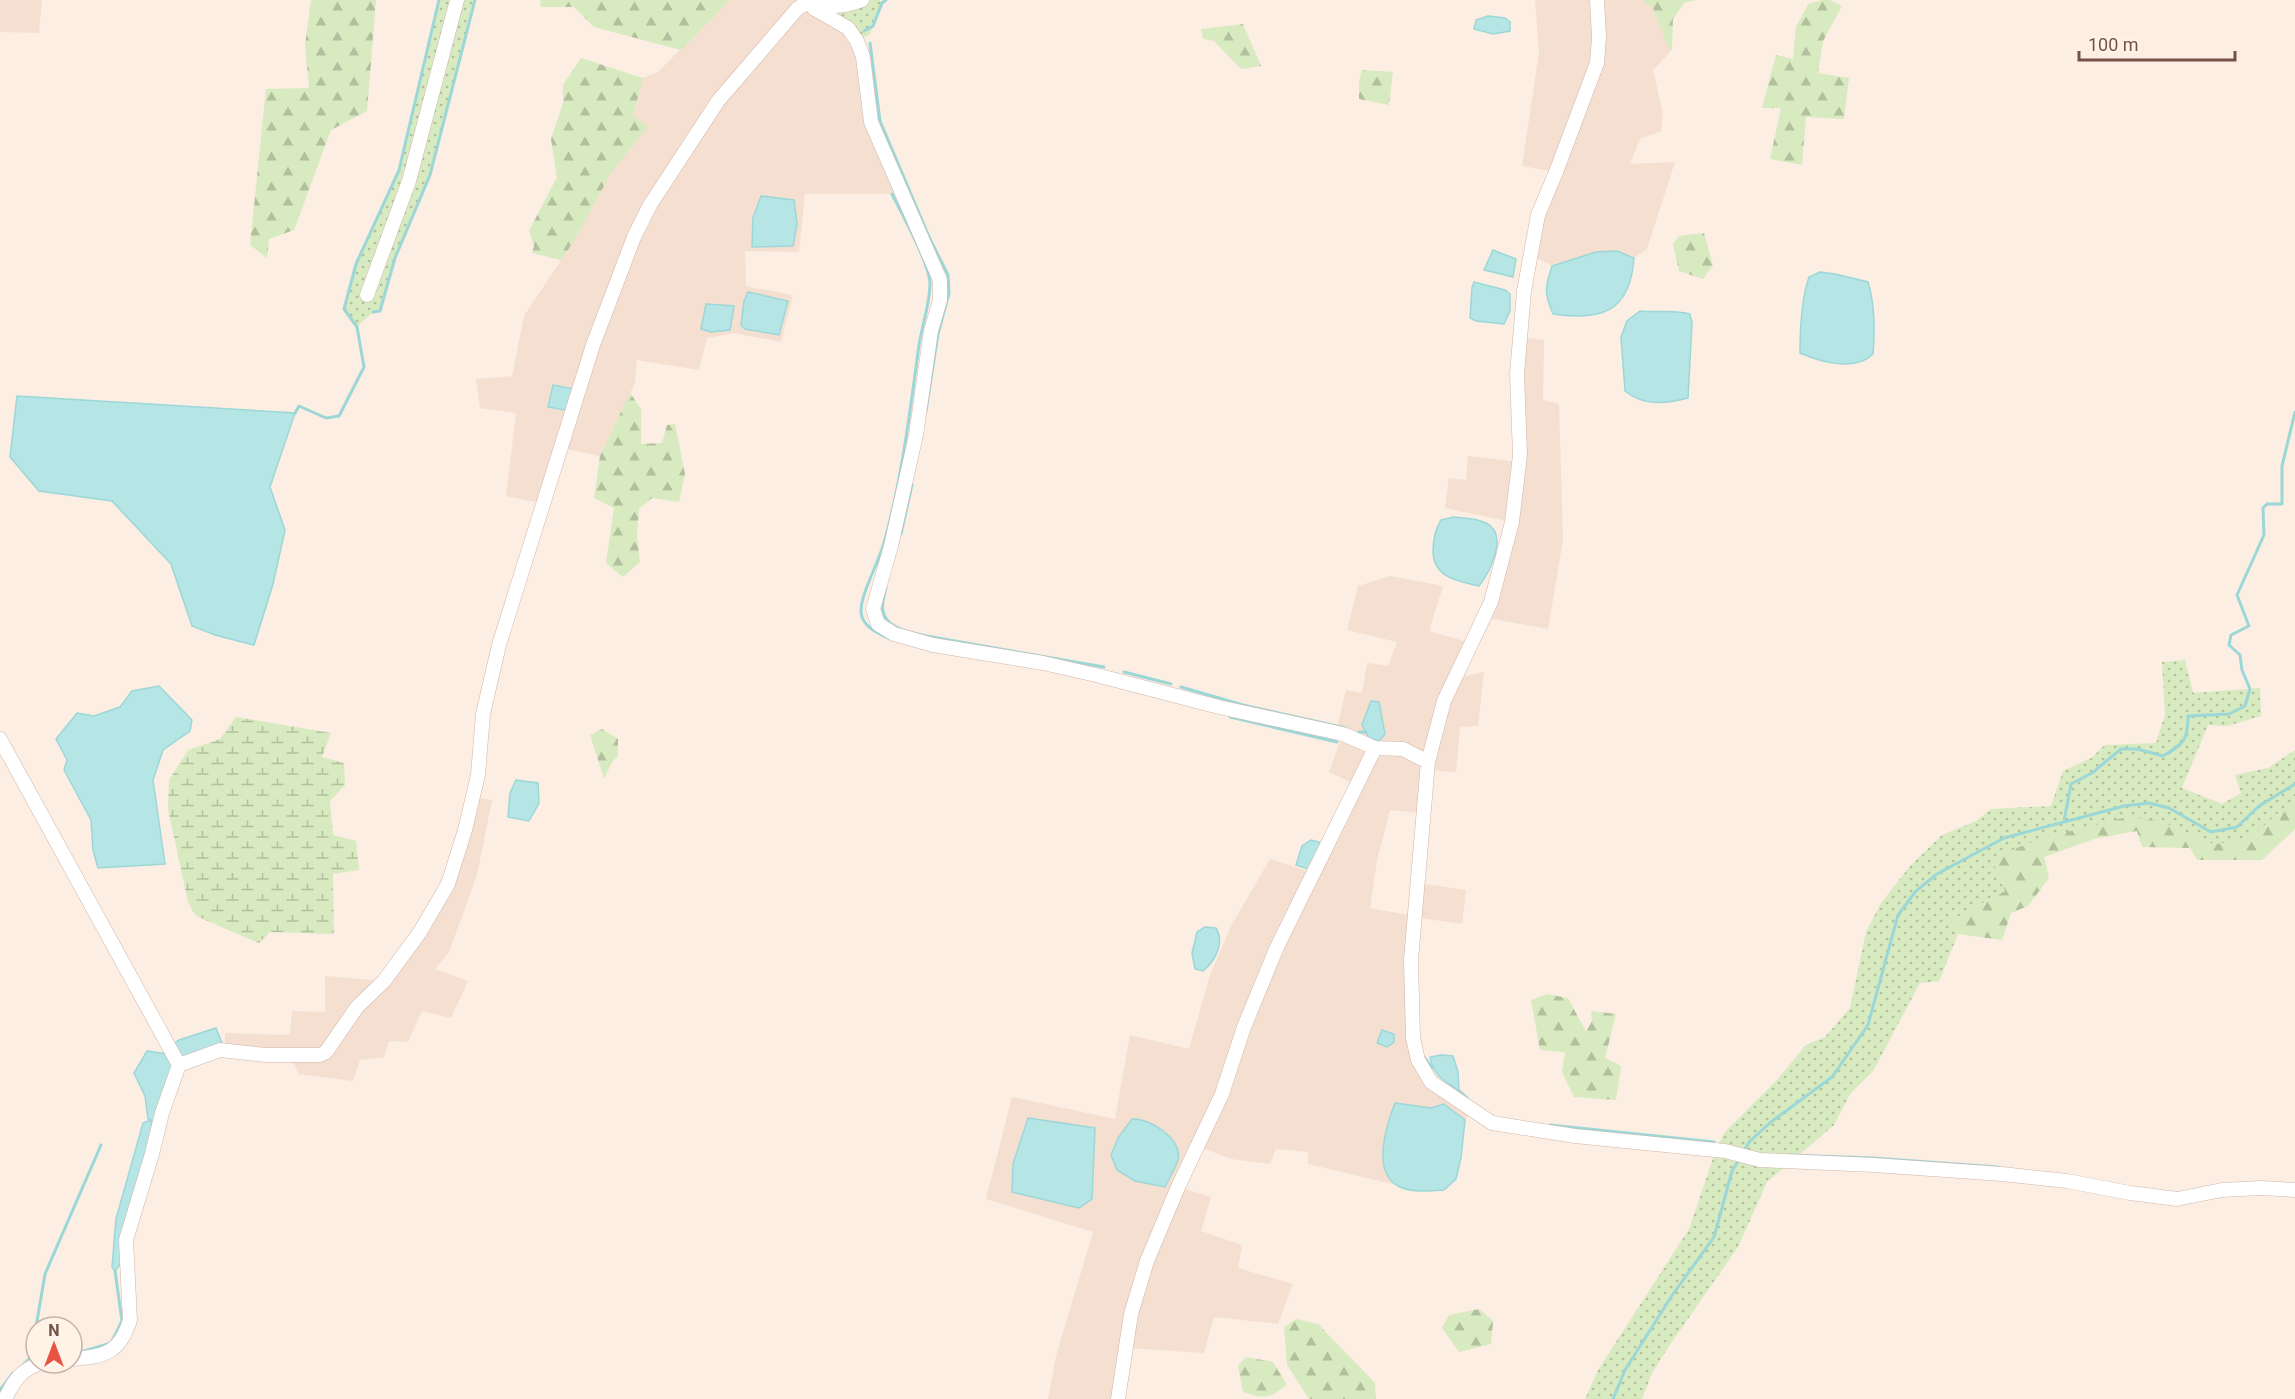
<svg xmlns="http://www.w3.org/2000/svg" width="2295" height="1399" font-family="Roboto,sans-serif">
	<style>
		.residential { fill: #f4dfd0; fill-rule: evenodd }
		.grass { fill: url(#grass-dots) }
		.forest { fill: url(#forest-firs) }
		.wetland { fill: url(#wetland-marsh) }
		.water { fill: #b6e5e6; stroke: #9cd7d8; stroke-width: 1.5 }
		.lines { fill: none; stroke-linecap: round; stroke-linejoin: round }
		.stream { stroke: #9cd7d8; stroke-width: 3 }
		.minor-casing { stroke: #d0b6ab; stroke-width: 15 }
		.minor { stroke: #fff; stroke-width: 14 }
	</style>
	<defs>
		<pattern id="grass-dots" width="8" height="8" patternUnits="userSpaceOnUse" patternTransform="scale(1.5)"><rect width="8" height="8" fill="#d7eac0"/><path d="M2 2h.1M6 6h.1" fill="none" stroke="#b3c09e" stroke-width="1.8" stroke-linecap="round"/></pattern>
		<pattern id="forest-firs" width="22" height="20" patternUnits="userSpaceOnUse" patternTransform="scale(1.5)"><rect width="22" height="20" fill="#d7eac0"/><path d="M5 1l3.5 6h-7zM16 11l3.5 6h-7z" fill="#b3c09e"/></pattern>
		<pattern id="wetland-marsh" width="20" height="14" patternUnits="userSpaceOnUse" patternTransform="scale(1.5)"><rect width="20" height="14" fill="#d7eac0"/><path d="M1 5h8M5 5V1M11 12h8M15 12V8" fill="none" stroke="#b3c09e"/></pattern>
	</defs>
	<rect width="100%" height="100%" fill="#fceee2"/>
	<path class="residential" d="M0,0H42L39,33L0,32Z
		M730,0H799L857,41L871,122L902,194H805L799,252L745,251L746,286L793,295L781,342L734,333L707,338L699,370L637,360L635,383L600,456L562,448L544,504L506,496L516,413L480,408L476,379L512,376L524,316L574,241L611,173L647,126L633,116L643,78L658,72Z
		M1535,0H1642L1653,7L1670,52L1653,70L1663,114L1661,131L1640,139L1630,164L1675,162L1647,249L1634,258L1617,251L1596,252L1552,266L1531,255L1556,172L1522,166L1539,53Z
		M1520,337L1544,340L1543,400L1559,404L1563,540L1548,629L1482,617L1512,522L1445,508L1449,478L1466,480L1468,456L1519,462Z
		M1390,576L1443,586L1429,631L1471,643L1456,678L1484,672L1478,726L1460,727L1456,772L1427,770L1422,813L1390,810L1377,860L1370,908L1413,916L1417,883L1466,890L1462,924L1414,917L1413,1038L1431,1082L1472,1110L1465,1120L1444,1104L1431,1108L1395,1103L1387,1172L1397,1185L1308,1164V1152L1276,1149L1270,1164L1231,1159L1197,1146L1178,1187L1211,1197L1201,1231L1242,1245L1238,1268L1293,1284L1278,1324L1214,1317L1204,1353L1127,1348L1118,1399H1048L1056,1356L1093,1232L986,1199L1012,1097L1115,1119L1130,1035L1189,1049L1210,975L1231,926L1270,859L1314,873L1356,785L1329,772L1343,734L1336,732L1346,690L1362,693L1367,663L1388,666L1397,642L1347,630L1358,586ZM1095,1128L1091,1199L1079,1208Z
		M473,797L492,800L477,875L449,952L435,969L468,981L451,1018L422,1011L408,1042L389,1041L384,1057L360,1060L353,1081L299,1074L289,1055L225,1050V1033L290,1035L292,1011L325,1012V976L384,981L448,884Z"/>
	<path class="grass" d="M439,0H475L430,175L395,258L380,311L373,312L357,327L344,309L356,264L399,170Z
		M805,0H880L882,3L870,34L857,41Z
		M2185,660L2193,693L2260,688L2261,716L2227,726L2208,725L2182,788L2222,804L2241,793L2235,775L2268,768L2295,750V802L2289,803L2248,841L2213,844L2160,821L2081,829L2043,838L2001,878L2005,891L1952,920L1958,934L1939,981L1920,983L1873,1071L1850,1094L1834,1125L1767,1182L1738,1247L1667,1349L1652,1373L1642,1399H1585L1598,1370L1689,1229L1716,1150L1725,1132L1777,1080L1806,1045L1825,1037L1850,1008L1866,932L1881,903L1910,866L1942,835L1976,821L1991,809L2051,806L2063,771L2091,758L2105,745L2156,743L2165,715L2162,662Z"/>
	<path class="forest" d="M311,0H376L367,111L331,130L294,230L269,239L267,258L250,245L266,89L309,88L305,45Z
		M540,0H730L681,50L594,27L574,7H541Z
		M1642,0H1695L1684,3L1673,19L1672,49L1670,52L1653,8Z
		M1822,0H1830L1842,6L1823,41L1818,73L1849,78L1844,119L1806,117L1802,165L1770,159L1781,108H1762L1776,55L1793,59L1796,27L1808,4Z
		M1243,24L1261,66L1241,69L1214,41L1203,39L1201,29Z
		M581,58L643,78L633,116L648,126L611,173L574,241L561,260L532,253L534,246L529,231L557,177L551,139L563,103V85Z
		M1362,70L1393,72L1389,105L1359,99V82Z
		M1704,233L1713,265L1703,279L1679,271L1673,244L1679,236Z
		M630,393L641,409V444L662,443L667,425L675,424L685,474L679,502L652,498L639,509L637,536L640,562L623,577L606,563L614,508L594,498L600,456Z
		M602,729L618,739V756L612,762L604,779L590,735Z
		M2295,802V829L2262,860H2197L2190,848L2142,847L2137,831L2094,839L2044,857L2049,878L2028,906L2011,913L2002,940L1958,934L1952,920L2005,891L1991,858L2043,838L2127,817L2160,821L2213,844L2247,841L2289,803Z
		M1547,994L1568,998L1586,1032L1592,1021L1591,1011L1616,1014L1605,1058L1621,1066L1616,1100L1574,1097L1562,1072L1565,1052L1540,1050L1531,1000Z
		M1479,1309L1493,1321L1491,1344L1459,1352L1442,1328L1449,1315Z
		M1296,1319L1318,1324L1375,1383L1376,1399H1309L1287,1365L1284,1327Z
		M1246,1357L1273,1362L1287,1385C1267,1399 1267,1399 1243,1392L1238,1366Z"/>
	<path class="wetland" d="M236,717L331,733L322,757L344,763L345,785L330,801L333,835L356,841L359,870L333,874L334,934L270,932L259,943L196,916L188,902L168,809L169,780L188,750L220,739Z"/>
	<path class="water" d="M1488,16L1505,18L1510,22V31L1493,34L1474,29L1476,20Z
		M761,196L794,200L797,224L793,246L752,247L753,218Z
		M1493,250L1516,259L1513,277L1484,270Z
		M1617,251L1634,258C1630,312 1602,321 1553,314C1544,293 1545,287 1552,266L1596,252Z
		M1820,272L1835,274L1868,282C1875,304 1875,330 1873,354C1855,372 1821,362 1800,353C1800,328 1801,301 1809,277Z
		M1474,282L1505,290L1510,294V311L1504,324L1476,321L1470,318L1472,288Z
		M748,292L788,301L779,335L745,329L741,325L744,301Z
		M706,304L734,306L730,330L711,332L701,329Z
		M1640,311C1657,313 1673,309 1690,314L1692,323L1688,398C1665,404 1643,406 1625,391L1621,337L1627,321Z
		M553,385L574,389L570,411L548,407Z
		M17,396L295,413L270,487L285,530L273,584L254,645L215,635L192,626L171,564L112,501L39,491L10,457Z
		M1453,517C1463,518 1476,518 1486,523C1509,534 1490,572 1479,586C1458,581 1434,578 1433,552C1433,540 1435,530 1441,520Z
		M159,686L192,720L190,731L163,750L153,780L165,864L98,868L93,850L91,820L64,770L67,760L56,739L77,713L94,716L120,707L132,691Z
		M1371,701L1379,702L1385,734L1379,741L1369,738L1362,725Z
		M516,780L538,783L539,803L529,821L508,817L510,793Z
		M1311,840L1322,843L1317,861L1308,869L1296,865L1302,846Z
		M1205,927L1216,928C1225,943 1215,961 1203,971L1195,969L1192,953L1197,932Z
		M216,1028L223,1045L182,1057L172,1045L179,1040Z
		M1382,1030L1394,1034V1042L1387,1047L1377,1043Z
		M147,1051L167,1054L174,1067L156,1122L151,1121L152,1130L121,1263L115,1271L112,1267L116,1219L143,1123L151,1120L148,1119L145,1096L134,1073Z
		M1441,1055L1453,1056L1458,1072L1459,1091C1445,1081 1433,1076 1430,1057Z
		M1395,1103L1431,1108L1444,1104L1465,1120L1461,1158L1456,1179L1444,1190C1430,1191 1411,1193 1398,1186C1371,1171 1387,1124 1395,1103Z
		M1028,1118L1095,1128L1092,1199L1079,1208L1012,1192L1013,1164Z
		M1132,1119C1150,1118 1183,1139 1178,1160C1175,1169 1169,1179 1165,1187L1135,1181L1117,1170L1111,1155L1118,1138Z"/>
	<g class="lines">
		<path class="stream" d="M864,31L873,26L882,3L886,0
			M870,43L880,121L930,239L948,275L949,293L938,334L926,411
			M373,312L380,311L395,258L430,175L475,0
			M295,413L299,406L326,418L339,416L364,367L357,327L344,309L356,264L399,170L439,0
			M901,534L912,485
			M886,587C885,594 881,603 883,611C886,631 917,633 932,637L1104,667
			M890,639C878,633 862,627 861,612C860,595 879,562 884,543C902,479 910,411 919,345C922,325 930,304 930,283C929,263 902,214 892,194
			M1124,672L1171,684
			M1181,687L1243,705L1346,728
			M1230,717L1337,742
			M1359,732H1366
			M2064,821L2071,784L2092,773L2121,749H2137L2163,756C2183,744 2188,741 2188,716L2229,714L2245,706L2250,689L2242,670L2240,655L2229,645L2231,635L2249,626L2237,595L2264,535L2263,508L2267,504H2282V466L2295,412
			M1424,1057L1432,1068
			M1459,1091L1467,1098
			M1550,1125L1714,1142
			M1743,1152L1750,1141L1771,1122L1832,1077L1868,1025L1898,915L1916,891L1937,874L2004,838L2124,806L2149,803L2169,808L2211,832L2237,827L2259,806L2295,784
			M1789,1155L1873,1158L1998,1167
			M36,1327L45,1274L101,1145
			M81,1352L111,1343L122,1321L115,1271
			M31,1357L36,1328
			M23,1365L31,1357H36
			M0,1390L13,1373
			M1613,1399L1625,1370L1671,1297L1714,1237L1732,1171L1740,1158"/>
		<g class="minor-casing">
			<path id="minor" d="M813,8L848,28L857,41L863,57L871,122L940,280V300L931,331L916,435L891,546L873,609L878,624L894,634L933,645L1043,663L1096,675L1219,707L1343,734L1375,748
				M367,295L409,181L457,0
				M0,739L179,1065L162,1113L152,1154L126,1240L130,1320C120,1353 104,1357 72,1359
				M1428,762L1411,960L1413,1038L1418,1060L1431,1082L1492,1123L1575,1136L1725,1151L1760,1160L1874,1165L2002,1174L2067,1181L2130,1193L2177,1199L2222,1190L2261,1188L2295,1190
				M179,1065L220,1050L265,1055H320L326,1052L357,1007L384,981L420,932L448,884L465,830L478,775L483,714L499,645L593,345L634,237L650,205L718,101L797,9L804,4C825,7 842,8 862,0
				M5,1399C14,1380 21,1370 41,1363
				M1118,1399L1131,1314L1147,1261L1178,1187L1222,1094L1244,1027L1277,947L1375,748L1403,749L1428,762L1444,701L1491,602L1512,522L1520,455L1517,374L1524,291L1538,215L1556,172L1597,63L1599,37L1597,0"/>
		</g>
		<use href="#minor" class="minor"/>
	</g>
	<g transform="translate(54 1345)"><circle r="28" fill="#fff3e8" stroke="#c7b3a8" stroke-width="1.5"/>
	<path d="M0-4.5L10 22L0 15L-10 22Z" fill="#e95344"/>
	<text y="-9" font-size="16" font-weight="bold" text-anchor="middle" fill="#745248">N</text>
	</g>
	<path d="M2079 51v9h156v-9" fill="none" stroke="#745248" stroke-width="3"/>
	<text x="2088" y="51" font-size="18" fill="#745248" stroke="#fff3e8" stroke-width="4.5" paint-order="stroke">100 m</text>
</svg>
